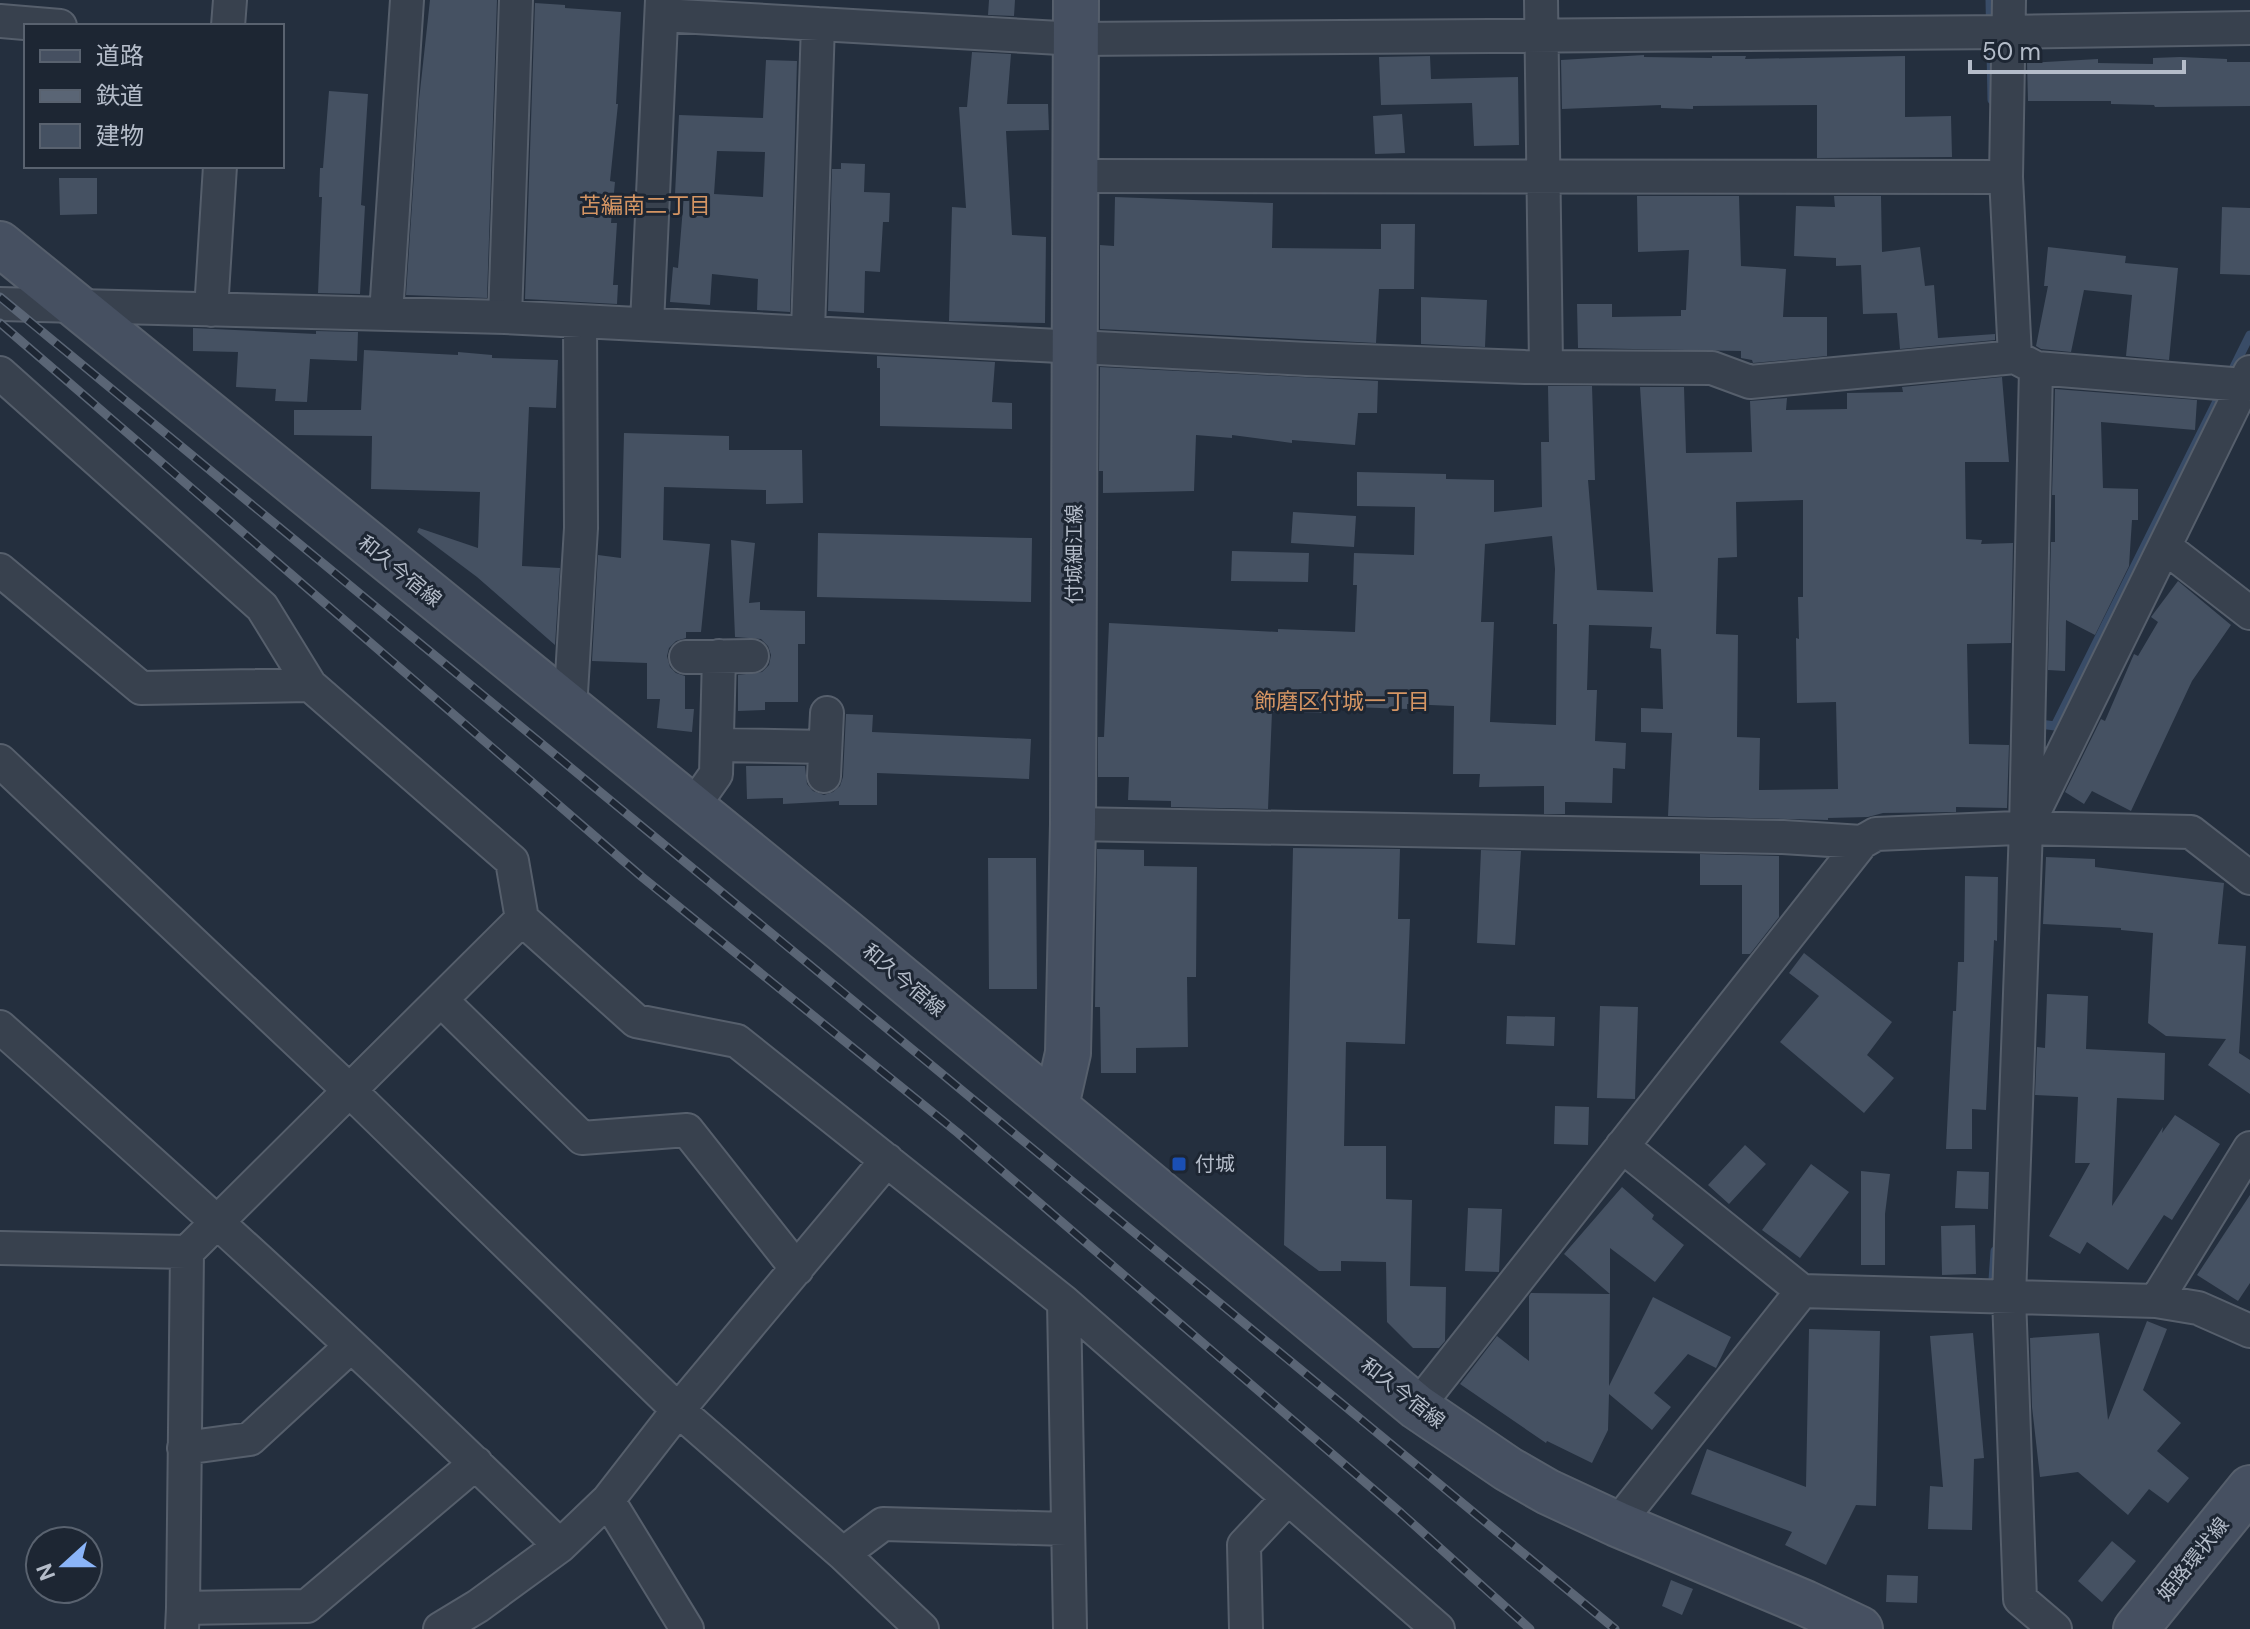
<svg xmlns="http://www.w3.org/2000/svg" width="2250" height="1629" font-family="'DM Sans','Noto Sans JP',sans-serif">
	<style>
		.lines { fill: none; stroke-linecap: round; stroke-linejoin: round }
		.stream { stroke: #394c67; stroke-width: 9 }
		.building { fill: #455162; fill-rule: evenodd }
		.street-casing { stroke: #565f6c; stroke-width: 36 }
		.secondary-casing { stroke: #565f6c; stroke-width: 48 }
		.street { stroke: #38414e; stroke-width: 32 }
		.secondary { stroke: #465061; stroke-width: 44 }
		.rail-casing { stroke: #5a6575; stroke-width: 9 }
		.rail { stroke: #1d2633; stroke-width: 6; stroke-dasharray: 18; stroke-linecap: butt }
		.transit-dot { fill: #1a4fb4; stroke: #1d2633; stroke-width: 3 }
		.labels { text-anchor: middle; stroke-width: 6; stroke-linejoin: round; paint-order: stroke }
		.street-label { font-size: 20px; fill: #b4bcc9; stroke: #1d2633 }
		.poi-label { font-size: 20px; fill: #b4bcc9; stroke: #1d2633; text-anchor: start }
		.neighbourhood-label { font-size: 22px; fill: #d59563; stroke: #1d2633 }
	</style>
	<rect width="100%" height="100%" fill="#242f3e"/>
	<g class="lines">
		<path class="stream" d="M1990,0L1992,100
			M2032,723L2055,726L2250,335
			M1993,1280L1995,1251"/>
	</g>
	<path class="building" d="M430,0H497L487,298L406,295L419,100Z
		M989,0H1015L1014,16L988,15Z
		M535,3L565,5V8L621,12L616,104H618L610,181L615,182L611,223H617L613,285H618L617,304L525,299Z
		M972,52L1011,54L1007,104H1048L1049,130L1006,131L1012,235L1046,237L1045,323L949,321L952,207L966,208L959,107H967Z
		M1644,55V57L1712,58V56H1746L1745,59L1905,56V117L1951,116L1952,157L1817,158V105L1693,106V109L1661,108V105L1562,109L1561,60Z
		M1430,56L1431,79L1518,77L1519,145L1474,146L1472,103L1381,105L1379,57Z
		M2180,57L2227,59V62H2250V106L2155,107L2154,105L2111,104V101H2028L2027,63L2098,59V63L2153,64V58Z
		M766,60L797,61L790,312L757,310L758,279L712,274L710,305L670,302L673,267L678,268L684,195L675,194L679,115L763,118ZM717,151L765,152L763,197L714,194Z
		M329,91L368,94L361,205L365,206L360,294L318,293L322,197H319L320,168H323Z
		M1402,114L1405,153L1375,154L1373,116Z
		M841,163L865,164L864,192L890,193L889,222H883L880,272L865,271L864,313L828,311L832,169H841Z
		M59,178H97V214L60,215Z
		M1637,196H1739L1741,266L1786,269L1783,317H1827V356L1753,363L1752,360L1741,358V351L1578,348L1577,304H1612V317L1681,316V310H1686L1689,250L1638,252Z
		M1834,196H1881L1882,252L1920,247L1925,286L1934,285L1938,338L1995,334V340L1900,349L1897,313L1863,314L1861,265L1836,266V258L1794,256L1796,206L1835,207Z
		M1115,197L1273,203L1272,248L1381,249V224H1415L1414,289H1379L1376,343L1100,329V245L1114,246Z
		M2222,207L2250,208V275L2220,274Z
		M2048,247L2126,256L2125,263L2178,268L2169,360L2126,356L2132,295L2084,290L2071,352L2041,349L2036,346L2048,286H2044Z
		M1421,297L1487,300L1485,347L1421,344Z
		M193,328L316,334V331L358,332L357,361L310,359L307,402L275,401L276,389L236,387L238,352L193,351Z
		M364,350L458,355V352L492,355V358L558,360L556,408L529,407L522,566L560,568L555,645L477,577L417,532L419,528L478,548L480,492L371,489L372,436L294,435V410H361Z
		M877,356L995,362L992,402L1012,403V429L880,426V368H877Z
		M1100,367L1378,381L1377,413H1358L1355,445L1292,440V443L1232,435V438L1196,435L1194,491L1103,493V471H1099Z
		M2002,377L2009,462H1965L1966,539L1982,540L1981,544L2013,543L2011,643L1967,644L1969,744L2009,745L2007,808L1956,807V812L1883,813L1868,817L1828,818V820L1668,816L1672,733L1641,732V708L1663,709L1661,649L1650,648L1652,627L1589,625L1587,690H1597L1595,741L1626,743L1625,769L1613,768L1612,803L1565,802V814H1544V786L1479,787L1480,774H1453L1454,706L1407,704V709L1324,706V713L1272,712L1268,809L1171,807V801L1128,800L1129,777H1098V737H1104L1109,623L1278,632V629L1355,632L1357,585H1353L1354,553L1414,555L1415,507L1357,506V472L1446,474V479L1494,480V512L1542,507L1541,442H1549L1548,386H1592L1595,480H1588L1597,590L1653,592L1640,387H1684L1686,453L1752,452L1750,401L1787,398L1786,410L1847,409V393L1903,392L1902,387ZM1803,500V597H1798L1799,639L1796,638L1797,703L1836,702L1838,789L1759,790L1760,738L1737,737L1738,635L1716,634L1718,558L1737,557L1736,502ZM1552,536L1555,569L1553,624H1557L1556,725L1490,722L1494,622H1481L1485,544Z
		M2055,389L2197,400L2195,430L2101,422L2103,488L2138,489V520H2132L2129,566L2095,635L2066,620L2065,671L2048,670L2051,542H2055V495H2052Z
		M624,433L729,436V450H802L803,503L766,504V490L664,487L663,540L710,544L701,632H686V638L676,641L669,648L667,656L670,667L676,673L685,676V709H694L692,732L657,728L660,699H647V663L592,661L598,555L621,558Z
		M1293,512L1356,516L1354,547L1291,543Z
		M818,533L1032,538L1031,602L817,597Z
		M731,540L755,543L749,603L760,602V610L805,611V644H798V702H765V710L738,711V675L762,672L769,665L771,655L768,646L761,639L735,637Z
		M1232,551L1309,553L1308,582L1231,581Z
		M2178,581L2231,625L2192,681L2131,811L2092,791L2084,804L2065,792L2101,719L2105,721L2134,654L2138,656L2158,622L2151,617Z
		M846,714L873,715L872,732L1031,739L1029,779L877,773V805H839V801L783,804V798L747,799L746,766H805L807,784L813,791L824,795L833,792L840,786L843,777Z
		M1293,848L1400,849L1398,919H1410L1405,1044L1346,1042L1344,1146H1386V1199L1412,1200L1410,1286L1446,1287L1445,1341L1439,1348H1413L1387,1322L1386,1262L1341,1261V1271H1319L1284,1245Z
		M1097,849L1144,850V866L1197,867L1196,977H1187L1188,1047L1136,1048V1073H1101L1100,1007H1095Z
		M1481,850L1521,851L1515,945L1477,943Z
		M1700,854L1779,856V917L1750,954H1742V885H1700Z
		M2046,857L2095,859V867L2224,883L2218,944L2246,946L2239,1053L2250,1060V1094L2208,1065L2226,1039L2166,1036L2148,1023L2153,933L2121,930V928L2043,924Z
		M988,858H1036L1037,989H989Z
		M1965,876L1998,877L1997,941L1994,940L1986,1110L1972,1109V1149H1946L1953,1011H1956L1958,962H1964Z
		M1804,953L1892,1022L1867,1055L1894,1078L1864,1113L1780,1042L1819,996L1789,973Z
		M2047,994L2088,996L2086,1049L2165,1053L2164,1100L2117,1098L2112,1206L2163,1127L2162,1133L2175,1115L2220,1144L2172,1220L2164,1215L2128,1270L2087,1242L2080,1254L2049,1236L2090,1163H2075L2078,1097L2035,1095L2037,1047L2045,1048Z
		M1600,1006L1638,1007L1635,1099L1597,1098Z
		M1507,1016L1555,1017L1554,1046L1506,1044Z
		M1555,1106L1589,1107L1588,1145L1554,1144Z
		M1745,1145L1766,1164L1729,1204L1708,1185Z
		M1811,1164L1849,1192L1800,1258L1762,1230Z
		M1861,1171L1890,1174L1885,1214V1265H1861Z
		M1957,1171L1989,1172L1988,1209L1955,1208Z
		M1622,1187L1654,1215L1652,1219L1684,1245L1655,1282L1610,1248V1294L1564,1254Z
		M2250,1195V1283L2238,1301L2197,1275Z
		M1468,1208L1502,1209L1499,1272L1465,1271Z
		M1975,1225L1976,1274L1942,1275L1941,1226Z
		M1531,1293L1610,1294L1609,1386L1653,1297L1731,1337L1716,1368L1688,1354L1654,1393L1671,1407L1652,1430L1609,1394L1608,1430L1592,1463L1547,1441L1546,1443L1460,1384L1497,1336L1529,1361V1296Z
		M2147,1321L2167,1329L2143,1390L2181,1423L2157,1451L2189,1478L2168,1503L2149,1489L2128,1515L2078,1472L2040,1477L2032,1407L2030,1338L2099,1333L2108,1420Z
		M1809,1329L1880,1331L1876,1506L1856,1505L1826,1565L1785,1545L1792,1532L1691,1494L1707,1449L1806,1487Z
		M1973,1333L1984,1458L1974,1459L1972,1530L1928,1529L1930,1486L1943,1487L1930,1336Z
		M2112,1541L2136,1561L2102,1602L2078,1581Z
		M1887,1575L1918,1576L1917,1603L1886,1602Z
		M1671,1580L1693,1589L1682,1615L1662,1606Z"/>
	<g class="lines">
		<g class="street-casing">
			<path id="street" d="M1541,0L1546,365
				M2009,0L2006,177L2015,357L2036,368L2026,828L2009,1297L2020,1599L2055,1629
				M662,15L1077,39L2009,32L2250,28
				M0,21L60,26
				M228,26L230,0
				M1076,176L2006,177
				M0,304L505,317L1307,359L1525,367L1712,368L1750,382L2015,357
				M211,310L220,166
				M386,314L407,0
				M505,317L516,0
				M647,324L662,0
				M808,331L818,24
				M2036,368L2244,385
				M0,373L262,607L310,685L512,861L522,919L636,1021L737,1041L1064,1302L1438,1629
				M2165,547L2250,613
				M0,570L141,688L310,685
				M686,657L752,656
				M570,709L581,528L580,321
				M719,745L825,747
				M0,761L350,1091L678,1410L843,1554L922,1629
				M824,776L827,713
				M692,808L716,774L719,656
				M2031,818L2250,372
				M1073,824L1783,837L1862,842L1876,834L2017,828L2191,832L2250,878
				M441,1000L582,1138L687,1130L797,1269
				M0,1027C190,1196 379,1367 560,1546
				M1622,1146L1802,1291L2156,1301L2198,1308L2250,1331
				M0,1248L187,1252L522,919
				M2156,1301L2250,1148
				M1064,1302L1070,1629
				M1417,1407L1862,842
				M184,1448L250,1439L351,1346
				M608,1500L687,1629
				M1617,1524L1802,1291
				M843,1554L883,1524L1067,1529
				M183,1608L187,1252
				M182,1629L183,1608L307,1606L476,1463
				M440,1629L478,1606L560,1546L608,1500L678,1410L887,1160
				M1246,1629L1244,1545L1288,1498"/>
		</g>
		<g class="secondary-casing">
			<path id="secondary" d="M0,244L842,929L1417,1407L1508,1469L1548,1492L1617,1524L1805,1603L1860,1629
				M1056,1106L1068,1053L1073,824L1076,0
				M2136,1629L2250,1488"/>
		</g>
		<use href="#street" class="street"/>
		<use href="#secondary" class="secondary"/>
		<g class="rail-casing">
			<path id="rail" d="M0,297L1615,1629
				M0,323L642,877L958,1133L1401,1513L1530,1629"/>
		</g>
		<use href="#rail" class="rail"/>
	</g>
	<rect class="transit-dot" x="1171" y="1156" width="16" height="16" rx="4"/>
	<g class="labels">
		<g class="street-label">
			<text transform="translate(1074 554) rotate(-90)" y="7">付城細江線</text>
			<text transform="translate(400 571) rotate(39)" y="7">和久今宿線</text>
			<text transform="translate(904 980) rotate(40)" y="7">和久今宿線</text>
			<text transform="translate(1403 1393) rotate(38)" y="7">和久今宿線</text>
			<text transform="translate(2193 1559) rotate(-51)" y="7">姫路環状線</text>
		</g>
		<g class="poi-label">
			<text x="1195" y="1171">付城</text>
		</g>
		<g class="neighbourhood-label">
			<text x="645" y="213">苫編南二丁目</text>
			<text x="1342" y="709">飾磨区付城一丁目</text>
		</g>
	</g>
	<rect x="24" y="24" width="260" height="144" fill="#1d2633" stroke="#59626f" stroke-width="2"/>
	<rect x="40" y="50" width="40" height="12" fill="#465061" stroke="#59626f" stroke-width="2"/>
	<text x="96" y="64" font-size="24" fill="#b4bcc9">道路</text>
	<rect x="40" y="90" width="40" height="12" fill="#5a6575" stroke="#59626f" stroke-width="2"/>
	<text x="96" y="104" font-size="24" fill="#b4bcc9">鉄道</text>
	<rect x="40" y="124" width="40" height="24" fill="#455162" stroke="#59626f" stroke-width="2"/>
	<text x="96" y="144" font-size="24" fill="#b4bcc9">建物</text>
	<g transform="translate(64 1565) rotate(249)"><circle r="38" fill="#1d2633" stroke="#59626f" stroke-width="2"/>
	<path d="M0-6L14 30L0 20L-14 30Z" fill="#8ab4f8"/>
	<text y="-12" font-size="22" font-weight="bold" text-anchor="middle" fill="#b4bcc9">N</text>
	</g>
	<path d="M1970 60v12h214v-12" fill="none" stroke="#b4bcc9" stroke-width="4"/>
	<text x="1982" y="60" font-size="24" fill="#b4bcc9" stroke="#1d2633" stroke-width="6" paint-order="stroke">50 m</text>
</svg>
